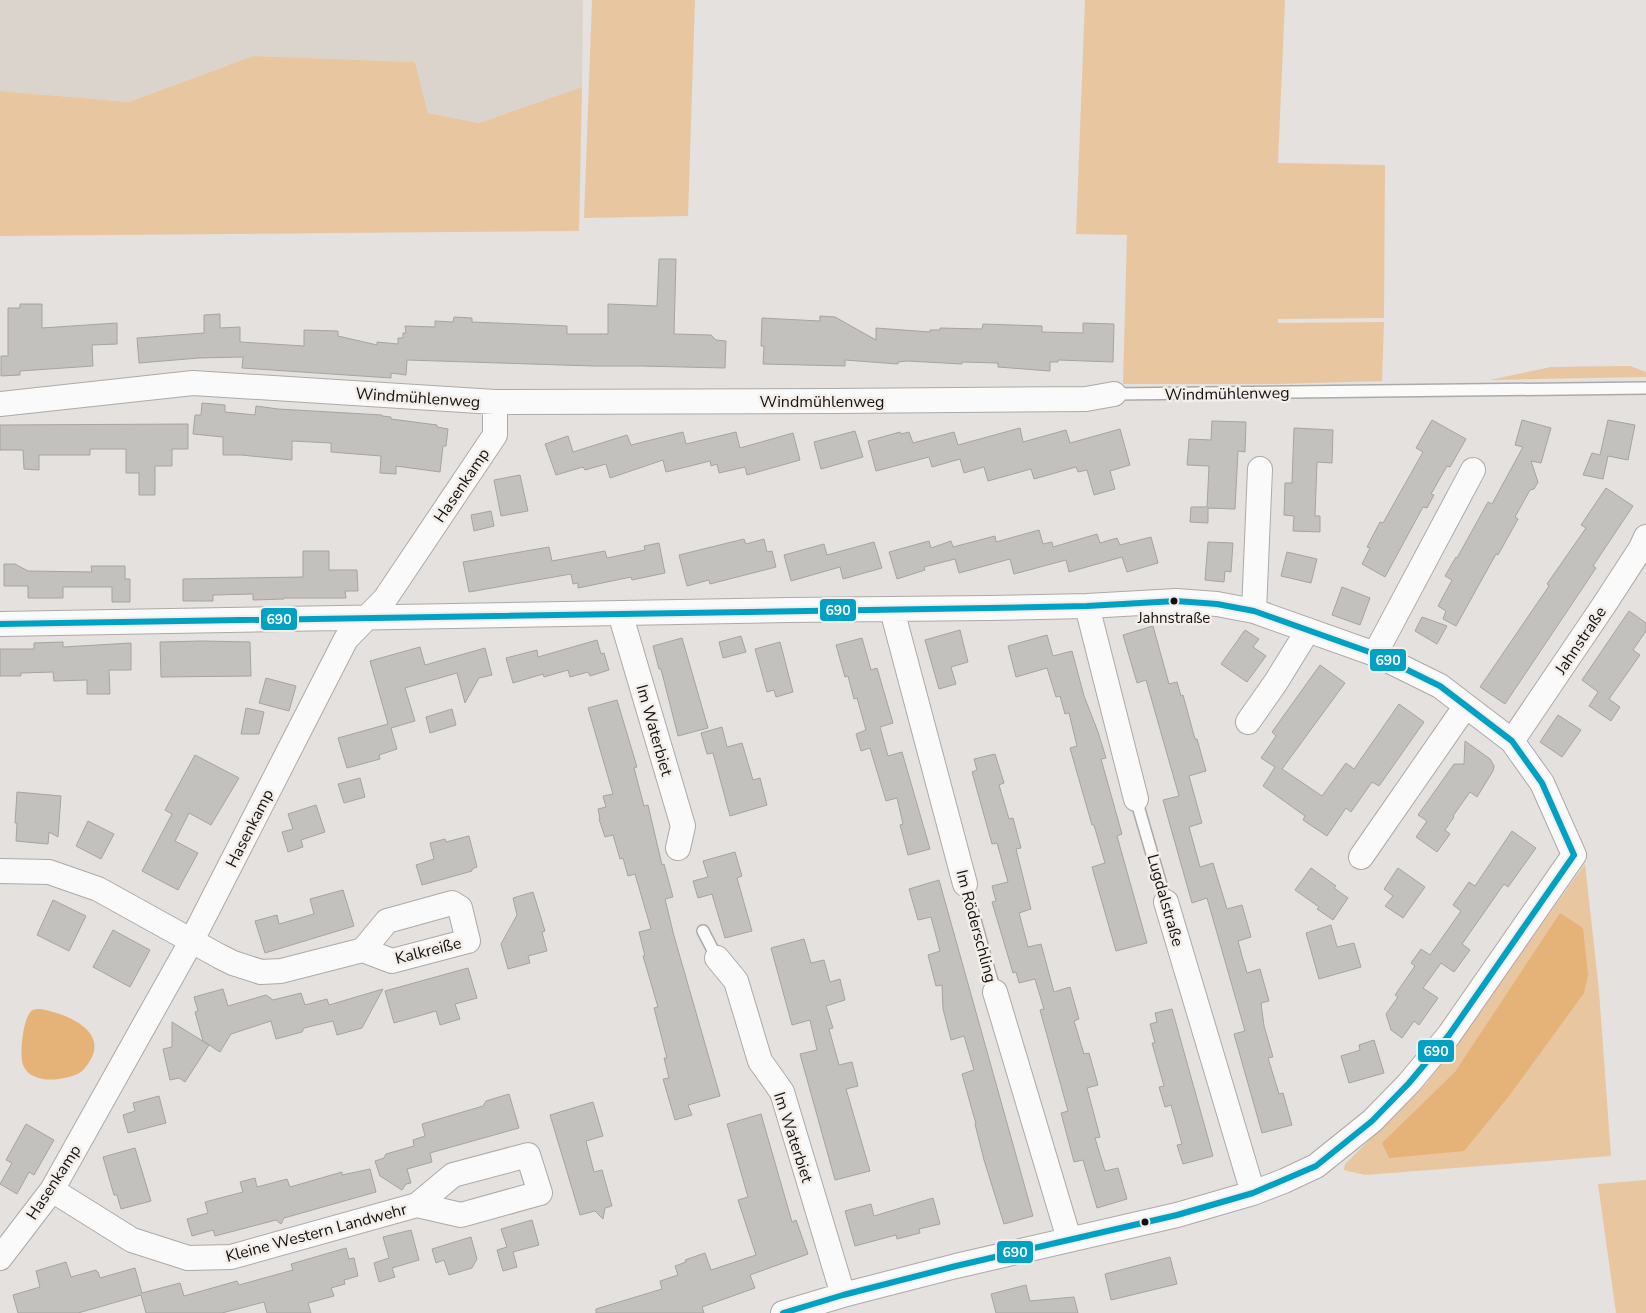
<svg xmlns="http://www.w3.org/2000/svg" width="1646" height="1313" font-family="'Nunito Sans',sans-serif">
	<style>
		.built { fill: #dbd4cd }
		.green { fill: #e8c6a0 }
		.water { fill: #e5b278 }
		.building { fill: #c3c1be; stroke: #a6a4a2 }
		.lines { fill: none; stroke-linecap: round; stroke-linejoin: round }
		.service-casing { stroke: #acaaa8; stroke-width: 14 }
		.minor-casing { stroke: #acaaa8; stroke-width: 26 }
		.service { stroke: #fbfafa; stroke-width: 11 }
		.minor { stroke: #fbfafa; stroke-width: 24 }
		.bus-1-casing { stroke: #f3eee9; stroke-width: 10 }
		.bus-1 { stroke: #01a1c4; stroke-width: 6 }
		.bus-dot { fill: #131210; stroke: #f3eee9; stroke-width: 2 }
		.labels { text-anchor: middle; stroke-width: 5; stroke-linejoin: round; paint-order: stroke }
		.bus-label { font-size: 15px; fill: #131210; stroke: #f3eee9 }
		.street-label { font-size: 16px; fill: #131210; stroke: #f3eee9 }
		.line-badge { stroke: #f3eee9; stroke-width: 2 }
		.badge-label { font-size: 14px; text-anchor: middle; font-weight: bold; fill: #fff }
	</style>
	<rect width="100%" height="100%" fill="#e4e1de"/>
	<path class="built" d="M0,0H583L582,87L479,123L428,113L415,62L253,56L129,102L0,91Z"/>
	<path class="green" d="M592,0H695L688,216L584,218Z
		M1085,0H1285L1278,163L1385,165L1384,318L1278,319V323L1384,322L1382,381L1277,384H1123L1127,235L1076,234Z
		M253,56L415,62L428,113L479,123L582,87L579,231L0,236V91L129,102Z
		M1630,366L1646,372V377L1490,380L1551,367Z
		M1585,864L1599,991L1611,1156L1365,1175L1344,1170L1345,1164L1427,1083Z
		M1646,1180V1313H1616L1598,1184Z"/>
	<path class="water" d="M1560,913L1583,928L1588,975L1584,993L1509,1096L1464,1151L1389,1158L1382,1143L1455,1072Z
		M40,1009C64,1013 107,1029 91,1059C87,1066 82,1073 75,1075C59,1081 31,1084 23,1065C19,1056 23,1014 33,1010C35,1009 38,1009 40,1009Z"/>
	<path class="building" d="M659,259H676L674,334L711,335L716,340L726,341L725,368L641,366H593L407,360L406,375L391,373V378L242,368L243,357L199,358L139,363L137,338L204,333V315L220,314V328L240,327V342L304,346V330L338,331V336L377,345V342L398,344V338H403V333H406L405,326L435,327V321L453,322L454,317L472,318V322L567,326V334H608V304L657,306Z
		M20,304H42V328L117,323V344L92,345L93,366L20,371V375L1,376V356H8V308H20Z
		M820,316L835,317L876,340V328L930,332V330H940V328L982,329L983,324L1042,326V332L1083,333V323L1114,324L1113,362L1058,360V362H1050V371L998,367V363L962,362V364L908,361L898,362V364L845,360V366L763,364L764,346H761L762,318L820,321Z
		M202,403L225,405V412L255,415L256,406L278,409L382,415V416L391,417V419L437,425V427L448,429L446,446H443L440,472L396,466V474L380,473L381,456L331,452V443L292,441V460L241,455H223V437L193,434L195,415H201Z
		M1432,420L1466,439L1450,467L1447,466L1431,494L1434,495L1427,508L1423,507L1385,577L1362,564L1370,548L1367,547L1380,522L1383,523L1423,452L1416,448Z
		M1522,420L1551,428L1541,463L1531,461L1538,482L1534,489L1530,490L1515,517L1518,519L1498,555L1496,554L1456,626L1443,619L1446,611L1438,606L1452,580L1445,576L1456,557L1457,558L1488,502L1492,504L1523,447L1515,445Z
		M1608,420L1635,425L1628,460L1608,456L1603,479L1583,475L1592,453L1600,455Z
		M1212,421L1246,422L1245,452L1238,451L1235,509L1208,508V523L1190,522L1191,507H1207L1209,466L1187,465L1189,439L1211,440Z
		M188,424V449H172V466H155V495H139V473H126V449H90V455H39V470L24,469L23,450H0V425Z
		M1020,428L1023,442L1066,430L1070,443L1120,429L1130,465L1110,471L1115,489L1094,495L1087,470L1078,472L1076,467L1034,479L1031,469L988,481L984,467L964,473L960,459L932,467L929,457L876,471L868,441L893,434L900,432L901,434L909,432L913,443L954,432L958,445Z
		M1294,428L1333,430L1332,463L1317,462L1315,516H1320V532L1293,531L1294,516L1284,515L1285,483H1292Z
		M855,431L863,457L821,469L814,442Z
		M683,432L686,444L736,432L740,448L793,433L800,460L747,475L745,467L719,473L717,464L711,466L710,461L666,472L663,460L610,478L606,464L585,470L583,467L556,475L545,444L568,436L573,452L627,435L631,445Z
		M520,475L528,511L501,516L494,480Z
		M1606,488L1633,506L1593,566L1596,568L1505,704L1480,687L1549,586L1547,584L1586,528L1581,525Z
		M491,511L494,526L474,531L471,515Z
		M1039,530L1043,544L1052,542L1053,547L1097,534L1100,543L1117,538L1120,545L1151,537L1158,563L1127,572L1122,557L1069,572L1066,560L1014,574L1010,559L959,573L955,559L924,567L925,570L897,579L889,552L929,541L931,548L951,541L953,547L995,536L996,542Z
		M744,539L746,544L764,539L767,552L772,551L776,567L710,584L709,580L687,586L679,555Z
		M874,542L882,568L843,579L840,567L791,581L784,555L824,544L827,555Z
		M1208,542L1233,543L1231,572L1225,571L1224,582L1205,580Z
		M659,543L665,573L632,580L631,577L578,588V583L573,584L571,574L469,592L463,562L549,547L552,561L605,551L607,558L645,550L644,546Z
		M303,551H329V570H357L358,591H345L346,598H284V599L253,600V594L213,595V601H183V579L303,577Z
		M1287,552L1317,559L1311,583L1281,576Z
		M4,564H15L28,571L92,572L91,566H125V579H130V602H112V587H63V598H28V586H4Z
		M1342,587L1370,598L1360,625L1332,615Z
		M1629,611L1646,623V631L1633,650L1640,655L1609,699L1620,707L1611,721L1589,706L1598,692L1582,680Z
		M1422,617L1447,626L1437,644L1415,631Z
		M1153,626L1169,684L1177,682L1181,696L1183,695L1195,739H1197L1206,771L1189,776L1202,823L1189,827L1200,867L1213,863L1227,909L1242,905L1251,937L1238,941L1242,956L1247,973L1260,969L1269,1001L1261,1003L1264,1026L1273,1057L1268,1058L1279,1094L1283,1093L1292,1125L1262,1133L1234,1034L1245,1031L1207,898L1192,903L1163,800L1179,796L1146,680L1137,683L1123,635Z
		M960,630L968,662L951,667L956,684L939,689L925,640Z
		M1245,630L1259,639L1253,647L1266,656L1247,682L1221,664Z
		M1047,635L1053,656L1072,651L1084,696L1098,732L1106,758L1101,759L1122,834L1117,836L1147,943L1116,951L1092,867L1105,863L1094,825H1092L1070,748L1077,746L1069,713L1065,714L1060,696L1056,697L1047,668L1016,677L1008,646Z
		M741,636L746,652L723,658L719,642Z
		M682,638L708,728L678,736L661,669H659L653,646Z
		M862,638L871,670L877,668L893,723L880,727L888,756L902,752L930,849L908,855L900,825L903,824L897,798L886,801L870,748L861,751L856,734L866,730L857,698L854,699L848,676L845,677L836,645Z
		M597,640L601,654L604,653L609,670L590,676L588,672L570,677L568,670L544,677L543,674L513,683L506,658L537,650L538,657Z
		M202,641L250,642L251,676L161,677L160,642Z
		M63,642V647L131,643V670H109L110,694H87V680L54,681L53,672L21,673V676H0V649H34V643Z
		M780,642L793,692L776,697L774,690L767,692L755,649Z
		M420,647L425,665L485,648L492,675L479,678L465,703L457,673L405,688L415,721L391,728L397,749L379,755L380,759L347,768L338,738L388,724L370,661Z
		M1320,665L1345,683L1282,769L1322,796L1346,763L1354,769L1399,704L1424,722L1379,786L1372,782L1351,812L1346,808L1327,836L1303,820L1305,816L1263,786L1275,767L1261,758L1276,736L1272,732Z
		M266,678L296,686L289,711L259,703Z
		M617,700L637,767L634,768L644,806L648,805L662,865L664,864L673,897L665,899L674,936L720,1096L688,1105L692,1115L675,1120L663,1079L669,1078L664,1058H667L654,1008L658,1007L643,956H645L639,932L651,929L635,874L628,876L623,858L620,859L613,835L605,837L599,819H600L598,809L606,807L603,796L613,794L588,708Z
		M246,708L264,712L259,734H241Z
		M452,709L456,725L430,733L426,717Z
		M1558,715L1581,730L1562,757L1540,742Z
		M722,727L727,747L742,743L753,780L760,778L767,805L730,816L713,753L707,754L701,733Z
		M1465,741L1490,759L1494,766L1493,771L1477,797L1470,792L1453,816L1454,817L1445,830L1450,834L1437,852L1416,837L1427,821L1418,815L1454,764H1464Z
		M995,754L1004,783L999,785L1009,819L1013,818L1021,848L1016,849L1031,909L1019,913L1028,947L1041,944L1054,992L1070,987L1079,1019L1074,1021L1084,1054L1089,1053L1098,1085L1087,1088L1100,1137L1095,1138L1105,1171L1118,1168L1127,1199L1097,1208L1083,1160L1074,1162L1061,1113L1068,1111L1040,1010L1044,1009L1035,979L1019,983L1016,972L1013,973L992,902L996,901L992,886L1008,882L997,843L992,844L972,772L977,770L974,759Z
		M195,755L239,778L211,825L189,813L175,841L198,853L178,890L142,871L172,814L165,810Z
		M360,778L365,797L344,803L338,784Z
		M17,792L61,796L58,837L49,832L48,844L16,841L17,823H15Z
		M316,805L325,832L301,840L303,847L288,852L282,832L293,829L288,814Z
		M88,821L114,834L101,859L76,846Z
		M1512,831L1536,848L1508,887L1504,884L1462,944L1470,950L1454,972L1441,963L1423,988L1438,998L1419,1025L1414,1021L1402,1038L1391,1030L1386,1014L1398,997L1395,995L1415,966L1411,963L1421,949L1430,955L1461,911L1453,905L1469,882L1475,886Z
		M469,836L477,867L472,869V871L422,885L416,865L434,859L430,843L445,839L446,842Z
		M735,852L742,876L737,878L752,931L725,938L712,894L698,898L693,881L708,877L703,861Z
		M1311,868L1336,886L1334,888L1348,898L1333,920L1317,909L1319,907L1295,890Z
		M1398,868L1425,887L1403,918L1385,906L1393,896L1384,889Z
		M939,880L1033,1216L1004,1224L984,1160L975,1124H976L962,1074L974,1070L964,1036L951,1040L943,1009L942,985L936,986L928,955L940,951L931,917L918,920L909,889Z
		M343,890L354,926L265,953L255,921L277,915L279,924L314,914L310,899Z
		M533,892L545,931L542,932L547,951L528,956L530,963L508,969L501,944L517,915L513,898Z
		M53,900L86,916L69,951L37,935Z
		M1331,925L1337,947L1354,943L1361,967L1319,979L1306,933Z
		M113,930L150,950L130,987L93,967Z
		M804,939L811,963L824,960L830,982L840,979L845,1000L826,1006L833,1028L829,1029L839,1065L852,1062L858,1086L846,1089L870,1171L835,1180L800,1054L817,1050L810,1020L792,1025L771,948Z
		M468,968L477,998L455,1004L460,1019L440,1025L436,1011L394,1023L385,991Z
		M223,989L228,1006L266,995L273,1000L301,993L305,1005L327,999L329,1005L383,989L362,1028L337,1035L333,1021L304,1028L302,1032L276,1039L271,1021L231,1034L220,1052L203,1041L195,1012L198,1011L194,997Z
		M1172,1009L1213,1156L1183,1164L1177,1145L1182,1144L1171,1105L1165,1107L1159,1087L1164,1086L1152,1043H1155L1150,1024L1157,1022L1155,1013Z
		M172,1022L209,1045L185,1082L179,1078L170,1080L163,1049L172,1047Z
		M1374,1040L1384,1073L1349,1083L1341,1056L1360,1050L1359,1045Z
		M509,1094L519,1128L430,1153L432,1162L407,1169L411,1183L406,1184L402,1190L380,1176L375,1161L384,1158L386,1154L414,1146L413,1140L425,1136L422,1124L483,1106L486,1101Z
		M159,1096L166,1123L128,1133L123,1115L135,1111L133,1103Z
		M593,1102L603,1136L586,1141L594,1172L602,1170L612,1206L605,1208L603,1219L595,1211L580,1215L550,1115Z
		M761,1114L792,1222L796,1220L808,1254L750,1275L755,1288L702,1307L704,1313H596V1309L662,1289L660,1281L678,1275L675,1266L686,1262L685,1260L705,1253L711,1270L756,1255L738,1200L748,1197L727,1124Z
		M26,1124L54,1140L34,1175L29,1172L17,1194L0,1184L12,1163L6,1160Z
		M135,1148L151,1201L121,1209L117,1195H114L103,1157Z
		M370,1169L376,1192L284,1218L281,1224L276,1220L215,1236L213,1230L192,1236L187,1219L208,1213L205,1202L243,1192L240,1182L255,1178L257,1187L287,1179L290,1187L342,1172V1175Z
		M933,1198L940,1224L919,1229L920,1233L897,1239L896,1235L855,1246L845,1211L871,1204L874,1216Z
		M532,1220L539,1245L513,1252L517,1267L503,1271L497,1250L507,1247L501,1229Z
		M411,1230L419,1260L392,1268L395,1277L379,1282L374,1263L389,1258L383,1237Z
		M471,1237L477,1259L472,1268L449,1275L444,1260L436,1263L432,1249Z
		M346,1248L349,1259L354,1258L358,1276L344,1280L345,1284L331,1288L334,1296L308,1303L311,1313H267L264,1302L222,1313H146L141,1295L78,1313H18L13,1295L40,1287L36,1271L66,1262L71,1277L96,1270L97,1272H98L100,1278L135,1268L142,1293L180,1283L184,1296L237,1281L239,1285L293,1270L291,1264Z
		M1170,1257L1177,1284L1111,1300L1105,1274Z
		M1026,1285L1030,1301L1074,1297L1078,1313H996L991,1294Z"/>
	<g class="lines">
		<g class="service-casing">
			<path id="service" d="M1114,394L1646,388
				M1136,799L1166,902
				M965,884L995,992
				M703,931L717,958"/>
		</g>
		<g class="minor-casing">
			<path id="minor" d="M0,404L193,383L495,402L833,401L1086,399L1114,394
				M1087,606L1136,799
				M892,610L965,884
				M1254,611L1260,469
				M620,613L683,826L678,848
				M0,624L790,610L989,608L1087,606L1176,601L1217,604L1254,611L1375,654L1440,686L1512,741L1542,783L1574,855L1449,1035L1409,1083L1372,1121L1316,1166L1284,1181L1253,1193L1177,1215L956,1266L843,1295L783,1313
				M1375,654L1473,470
				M1248,722L1276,682L1308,630
				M1512,741L1604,605L1641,548L1646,537
				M1361,857L1465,707
				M0,871L49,872L98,889L219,956L233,963L261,972L281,971L363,950L392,961L468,941L460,908L452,903L387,921L363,950
				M1166,902L1253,1193
				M717,958L736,981L760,1061L782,1092L843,1295
				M995,992L1069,1239
				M52,1190L132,1240L188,1258L231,1257L417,1205L453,1175L528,1155L540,1193L461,1215L417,1205
				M0,1258L52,1190L192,940L346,639L385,599L495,435V402"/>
		</g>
		<use href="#service" class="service"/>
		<use href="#minor" class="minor"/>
		<g class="bus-1-casing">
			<path id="bus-1" d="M0,624L989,608L1087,606L1176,601L1217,604L1254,611L1375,654L1440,686L1512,741L1542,783L1574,855
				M783,1313L843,1295L956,1266L1177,1215L1253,1193L1316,1166L1372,1121L1409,1083L1449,1035L1574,855"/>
		</g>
		<use href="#bus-1" class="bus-1"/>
	</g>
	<g class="bus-dot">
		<circle cx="1174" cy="601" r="4.5"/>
		<circle cx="1145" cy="1222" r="4.5"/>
	</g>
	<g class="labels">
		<g class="bus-label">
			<text x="1174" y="623">Jahnstraße</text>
		</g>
		<g class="street-label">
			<text transform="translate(1227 393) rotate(-1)" y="6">Windmühlenweg</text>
			<text transform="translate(418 397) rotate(4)" y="6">Windmühlenweg</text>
			<text x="822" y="407">Windmühlenweg</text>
			<text transform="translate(461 485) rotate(-56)" y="6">Hasenkamp</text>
			<text transform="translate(1580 640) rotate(-56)" y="6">Jahnstraße</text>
			<text transform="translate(655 730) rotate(74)" y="6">Im Waterbiet</text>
			<text transform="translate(249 828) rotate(-63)" y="6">Hasenkamp</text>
			<text transform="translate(1166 900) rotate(74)" y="6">Lugdalstraße</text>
			<text transform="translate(977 926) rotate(75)" y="6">Im Röderschling</text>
			<text transform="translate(428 950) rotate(-14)" y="6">Kalkreiße</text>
			<text transform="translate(794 1137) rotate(72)" y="6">Im Waterbiet</text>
			<text transform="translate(53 1182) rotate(-57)" y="6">Hasenkamp</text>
			<text transform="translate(316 1232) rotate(-15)" y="6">Kleine Western Landwehr</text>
		</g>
	</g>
	<g class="line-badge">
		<rect x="819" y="598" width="38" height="24" rx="5" fill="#01a1c4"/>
		<rect x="260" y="607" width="38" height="24" rx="5" fill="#01a1c4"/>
		<rect x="1369" y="648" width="38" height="24" rx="5" fill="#01a1c4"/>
		<rect x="1417" y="1039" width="38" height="24" rx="5" fill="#01a1c4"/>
		<rect x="996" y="1240" width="38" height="24" rx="5" fill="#01a1c4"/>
	</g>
	<g class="badge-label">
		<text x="838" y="615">690</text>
		<text x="279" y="624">690</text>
		<text x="1388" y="665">690</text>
		<text x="1436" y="1056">690</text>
		<text x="1015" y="1257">690</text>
	</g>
</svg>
